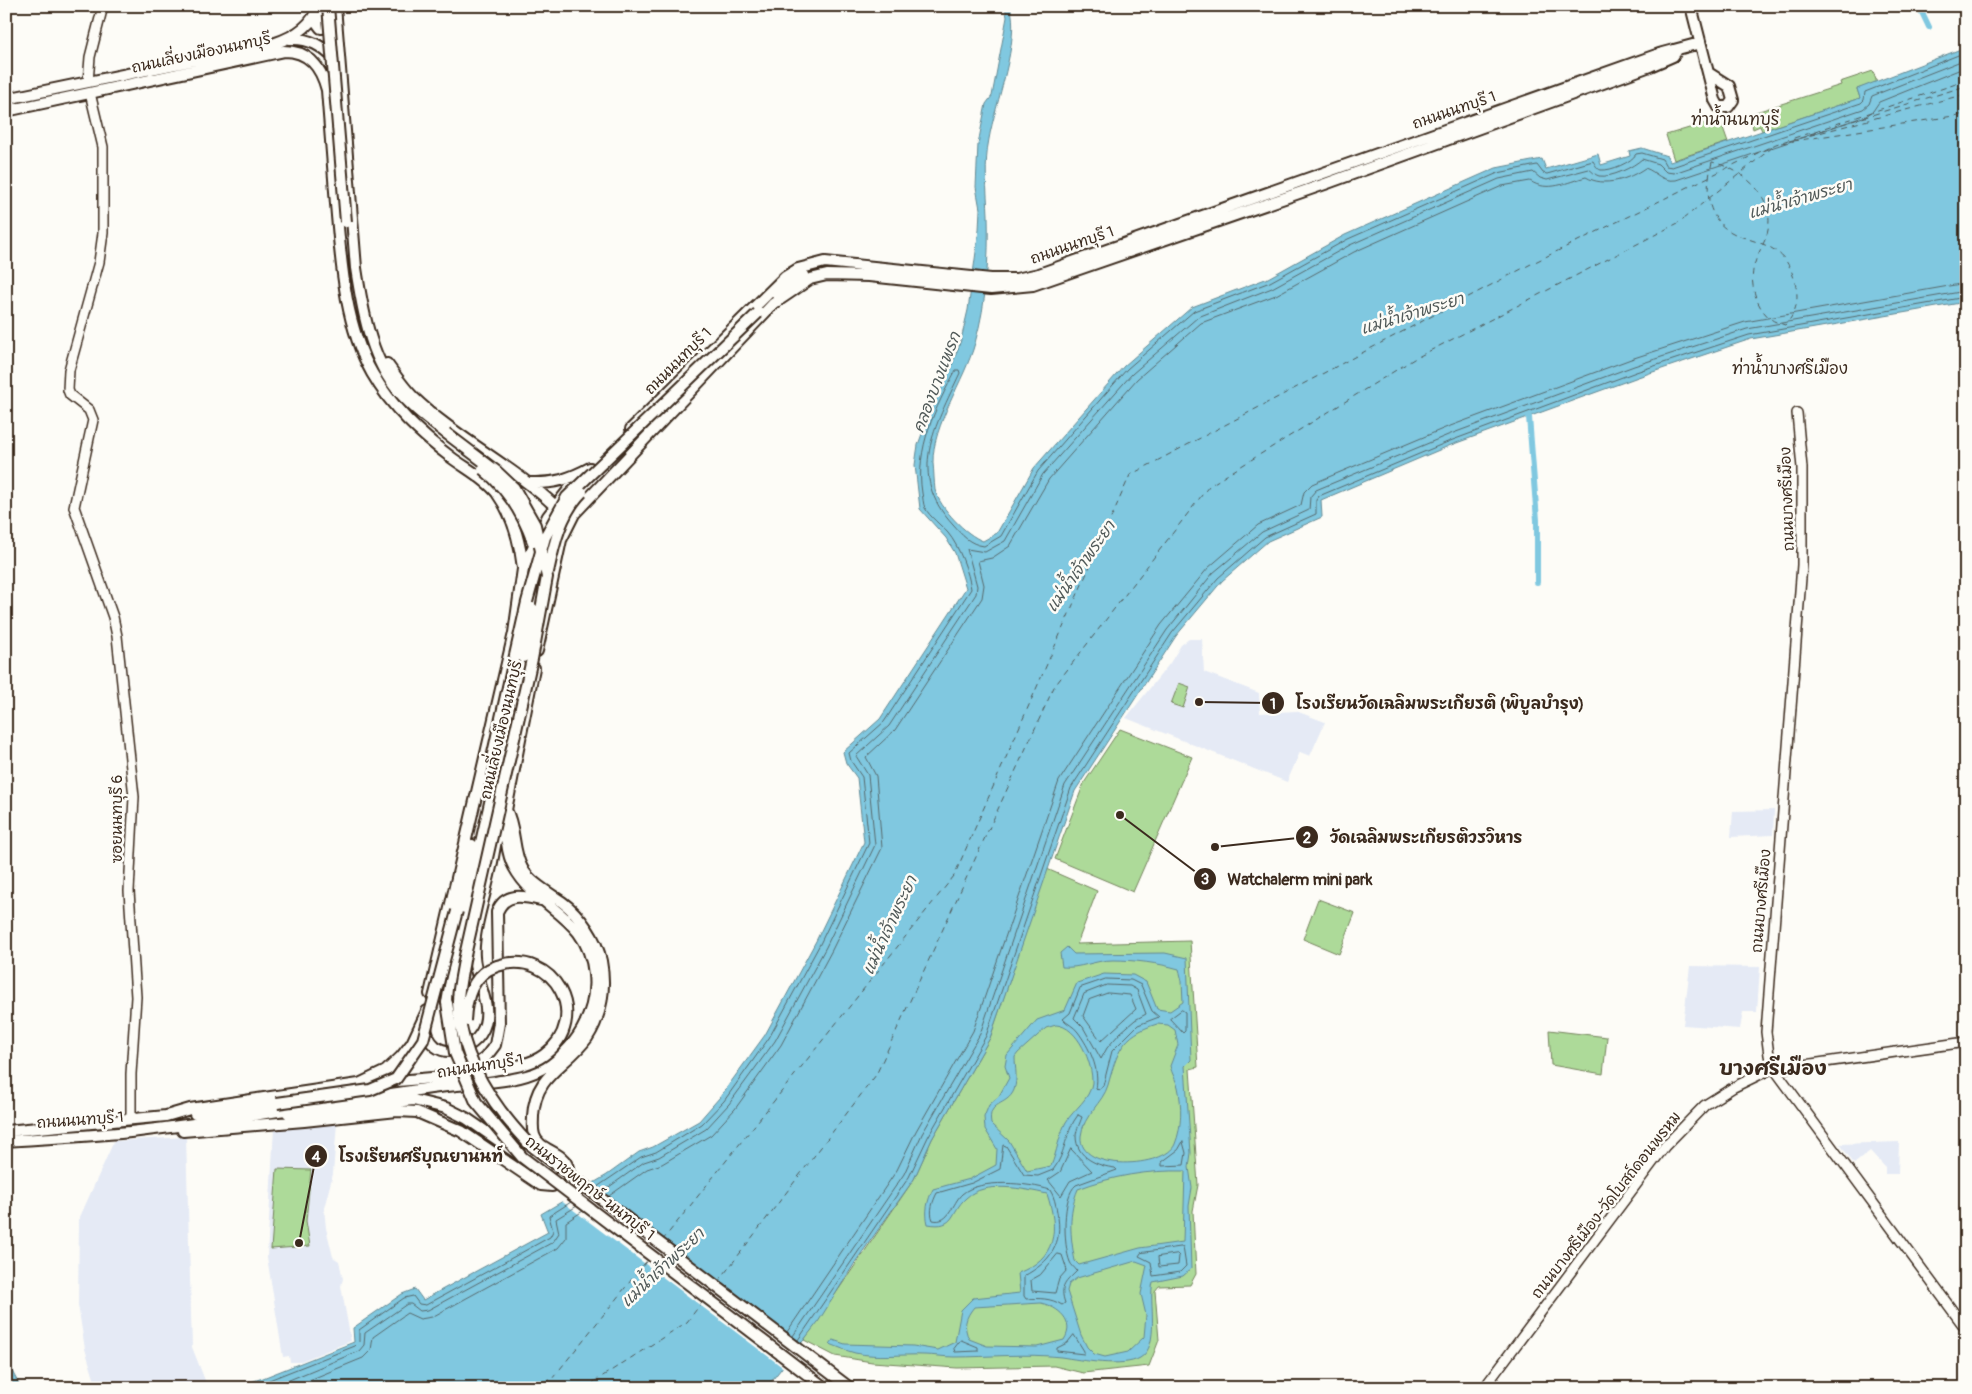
<svg xmlns="http://www.w3.org/2000/svg" width="1972" height="1394" font-family="Pangolin,'Playpen Sans Thai',sans-serif">
	<style>
		.built { fill: #e5eaf5 }
		.green { fill: #adda99; stroke: #74825c }
		.water { fill: #80c8e0; stroke: #648992; fill-rule: evenodd }
		.pier { fill: #fdfcf7 }
		.lines { fill: none; stroke-linecap: round; stroke-linejoin: round }
		.shore { stroke: #57696c; stroke-width: 1 }
		.canal { stroke: #80c8e0; stroke-width: 6 }
		.ferry { stroke: #505958; stroke-width: 1; stroke-dasharray: 6 5; stroke-linecap: butt }
		.tertiary-casing { stroke: #3b2a1e; stroke-width: 12 }
		.secondary-casing { stroke: #3b2a1e; stroke-width: 14 }
		.tertiary { stroke: #fdfcf7; stroke-width: 9 }
		.secondary { stroke: #fdfcf7; stroke-width: 10 }
		.secondary-bridge-casing { stroke: #3b2a1e; stroke-width: 14; stroke-linecap: butt }
		.secondary-bridge { stroke: #fdfcf7; stroke-width: 10 }
		.labels { text-anchor: middle; stroke-width: 5; stroke-linejoin: round; paint-order: stroke }
		.street-label { font-size: 15px; fill: #3b2a1e; stroke: #fdfcf7 }
		.neighbourhood-label { font-size: 16px; fill: #3b2a1e; stroke: #fdfcf7 }
		.water-label { font-size: 16px; font-style: italic; fill: #505958; stroke: #fdfcf7 }
		.district-label { font-size: 20px; font-weight: bold; fill: #3b2a1e; stroke: #fdfcf7 }
		.leader { fill: none; stroke: #3b2a1e; stroke-width: 2 }
		.callout-dot { fill: #3b2a1e; stroke: #fdfcf7; stroke-width: 2 }
		.mark-label { font-size: 15px; text-anchor: middle; font-weight: bold; fill: #fff }
		.callout-label { font-size: 16px; text-anchor: middle; font-weight: bold; fill: #3b2a1e; stroke: #fdfcf7; stroke-width: 5; stroke-linejoin: round; paint-order: stroke }
	</style>
	<rect width="100%" height="100%" fill="#fdfcf7"/>
	<filter id="ink" filterUnits="userSpaceOnUse"><feTurbulence type="fractalNoise" baseFrequency=".02" numOctaves="2"/><feDisplacementMap in="SourceGraphic" scale="10" xChannelSelector="R" yChannelSelector="G"/><feConvolveMatrix kernelMatrix="1 2 1 2 8 2 1 2 1" color-interpolation-filters="sRGB"/></filter>
	<g filter="url(#ink)">
		<path class="built" d="M1189,639H1202L1204,672L1259,693L1260,713L1296,711L1325,722L1310,756L1300,752L1287,782L1126,718L1170,663L1181,645Z
			M1774,810L1773,835L1731,837L1733,811Z
			M1690,966L1760,967L1757,1012H1743L1740,1029L1683,1025Z
			M337,1123L333,1174L324,1208L326,1228L333,1257L339,1261L343,1279L341,1286L351,1341L299,1362H290L289,1356L283,1357L267,1257L274,1127Z
			M186,1137L192,1347L208,1388H97L85,1349L78,1305L79,1219L114,1141Z
			M1899,1142L1898,1174H1885V1167L1870,1151L1854,1164L1840,1144Z"/>
		<path class="green" d="M1873,71L1877,83L1857,89L1860,98L1762,131L1760,126L1753,129L1750,114L1841,85L1840,82Z
			M1709,122L1710,126L1721,122L1728,142L1674,160L1666,135Z
			M1179,683L1190,687L1183,708L1171,704Z
			M1120,729L1192,757L1133,892L1055,859L1084,783Z
			M1047,869L1097,891L1077,944L1190,941L1198,1067L1190,1069L1198,1185L1193,1211L1196,1274L1190,1285L1159,1286L1155,1291L1159,1340L1149,1366L1083,1373L1054,1366L957,1368L872,1362L835,1356L804,1340L914,1179L932,1139L990,1038Z
			M1318,899L1355,913L1339,954L1303,939Z
			M1549,1030L1607,1037L1603,1074L1551,1065Z
			M277,1169L311,1170L306,1221L310,1246L271,1249Z"/>
		<path class="water" d="M1005,6H1010C1021,39 995,104 989,139C984,164 987,190 988,215C989,258 987,301 975,343C965,380 932,425 933,463C934,472 934,482 935,490C940,508 966,535 983,541L997,533L1034,468L1124,366L1192,307L1268,278L1345,235L1496,168L1542,159L1546,169L1598,154L1601,165L1630,156L1629,151L1642,148L1667,156L1670,162L1860,98L1857,89L1966,47V302L1751,339L1638,377L1451,445L1321,500L1322,517L1268,541L1222,581L1176,636L1075,791L990,1038L932,1139L914,1179L856,1261L818,1322L766,1388H232L263,1378L354,1342L353,1328L402,1294L415,1289L423,1300L548,1232L541,1214L607,1175L639,1152L653,1147L699,1121L720,1097L765,1035L816,941L864,842L857,778L846,763L843,752L880,719L966,588L955,553L946,538L920,509L915,465L918,445L928,417L951,368L961,340L968,310L979,230L980,209L976,187L978,144L986,104L992,96L1007,17Z
			M1067,947L1074,954L1165,953L1187,958L1191,1060L1185,1066L1191,1153L1189,1167L1192,1188L1189,1206L1191,1269L1183,1276L1153,1282C1148,1301 1161,1346 1140,1358C1123,1368 1081,1360 1061,1357C1025,1353 990,1357 954,1357C944,1357 934,1355 924,1355C901,1354 878,1358 855,1353C847,1351 838,1347 830,1344L833,1340L845,1344L913,1346L938,1350L955,1342L961,1310L973,1298L1020,1293L1018,1273C1057,1258 1059,1230 1047,1194C1024,1189 985,1180 966,1198C950,1212 956,1229 928,1224C925,1212 927,1201 933,1189L970,1179L996,1165L997,1149L985,1129L984,1117L989,1105L999,1096L1009,1078L1005,1066L1007,1055L1037,1020L1065,1010L1077,983L1104,974L1133,975L1146,982L1157,1009L1170,1011L1183,1002L1182,981L1179,969C1158,963 1135,960 1113,960C1095,960 1080,969 1062,967L1060,953ZM1157,1024L1168,1025L1175,1030L1178,1045L1170,1066C1172,1074 1176,1080 1178,1087C1182,1105 1182,1127 1175,1144C1166,1168 1078,1173 1081,1136C1083,1115 1103,1103 1108,1085C1117,1053 1121,1035 1157,1024ZM1056,1025C1078,1026 1093,1064 1092,1083C1090,1099 1074,1109 1066,1122C1059,1135 1057,1152 1051,1166L1027,1171L1009,1141L991,1124C987,1100 1007,1107 1014,1090C1018,1078 1015,1069 1015,1057L1018,1053L1046,1028ZM1185,1171L1183,1242L1140,1248L1079,1265L1075,1261C1070,1236 1068,1213 1078,1189C1112,1176 1148,1170 1185,1171ZM1136,1261L1147,1265L1141,1294L1146,1315L1144,1337L1128,1352L1105,1357L1094,1354L1087,1347L1081,1335L1067,1291L1069,1284L1077,1278ZM1041,1303C1058,1307 1076,1321 1064,1340L1037,1347L987,1346L969,1339C963,1326 965,1318 974,1307Z
			M6,1360L21,1388H6Z"/>
		<path class="pier" d="M588,1184L803,1345L785,1369L560,1200Z"/>
		<g class="lines">
			<path class="shore" d="M1106,979L1131,980L1141,985L1152,1011L1159,1017L1138,1025L1112,1051L1103,1086L1098,1090L1096,1088C1100,1069 1089,1047 1078,1032C1074,1026 1067,1024 1063,1019L1070,1013L1080,988Z
				M1107,985L1130,986L1137,990L1146,1014L1135,1020L1120,1033L1107,1048L1101,1059L1083,1027L1074,1018L1084,994Z
				M1108,993L1130,995L1136,1009L1101,1041L1083,1016L1089,1000Z
				M1182,1010L1185,1012V1031L1183,1033L1170,1019Z
				M1078,1115L1082,1117C1080,1123 1076,1131 1076,1136C1076,1158 1098,1166 1115,1168L1117,1170L1076,1185C1062,1196 1063,1245 1070,1262C1071,1265 1075,1268 1077,1271C1066,1282 1059,1286 1065,1303L1062,1305C1051,1298 1039,1298 1026,1299L1024,1296V1276C1050,1262 1064,1244 1057,1212C1056,1205 1054,1196 1050,1190C1029,1183 980,1178 962,1194C952,1203 950,1224 933,1220C929,1211 933,1201 937,1193L972,1183L1000,1169L1003,1145L1006,1146L1024,1175L1038,1176L1053,1170C1066,1154 1065,1131 1078,1115Z
				M1183,1142L1186,1153L1184,1165L1162,1166V1162L1178,1150Z
				M1071,1149L1092,1171L1070,1181L1061,1196L1048,1180L1060,1172Z
				M597,1187L641,1157L656,1152L702,1124L724,1101L769,1038L820,944L869,843L862,777L851,761L849,753L884,722L971,589C969,573 959,546 948,533C941,525 930,517 925,508C923,504 923,497 922,493C915,449 935,408 956,370H959L960,373C935,427 906,474 953,525C962,535 969,544 984,546L1001,536L1038,471L1127,369L1194,311L1270,282L1348,239L1498,173L1537,165L1543,173L1547,174L1593,161C1595,164 1597,169 1601,170C1611,171 1632,162 1636,154L1642,153L1662,159L1666,166L1672,167L1861,103L1864,100L1865,92L1966,52
				M602,1192L644,1162L659,1157L706,1129L729,1104L775,1041L826,947L875,845L868,775L856,756L889,726L976,594L977,586L967,549L985,552L1005,541L1043,474L1132,374L1198,317L1272,288L1350,245L1499,179L1533,172L1540,178L1547,180L1589,169C1592,171 1595,175 1599,176C1612,178 1633,167 1642,159L1658,164L1666,172L1674,173L1863,109L1869,104L1872,96L1966,59
				M609,1196L647,1169L662,1164L711,1135L735,1109L781,1045L832,950L882,848L876,776L866,757L895,730L982,598L984,585L978,561L992,558L1010,546L1049,479L1137,379L1201,323L1276,295L1354,252L1502,186L1530,181C1548,193 1567,182 1586,177C1604,188 1629,179 1645,168C1657,172 1661,182 1676,180L1866,116L1873,111L1879,102L1966,67
				M1183,1247L1186,1266L1180,1272L1153,1276L1151,1262L1139,1256L1141,1253Z
				M1058,1254L1062,1255L1067,1270L1059,1279L1055,1293L1032,1291L1031,1280L1040,1275Z
				M1177,1254L1179,1256L1178,1265L1159,1267L1158,1257Z
				M787,1332L897,1170L916,1131L973,1031L1059,781L1161,625L1208,568L1258,525L1301,505L1304,492L1312,484L1445,428L1631,359L1745,322L1966,283
				M1074,1335L1084,1351V1354L1057,1351V1348L1067,1343Z
				M793,1336L904,1174L922,1134L980,1034L1065,785L1167,630L1213,573L1262,532L1309,510L1310,497L1316,490L1448,435L1634,366L1747,329L1966,291
				M798,1340L909,1177L928,1137L986,1036L1071,788L1172,633L1218,578L1265,537L1316,514V500L1319,496L1450,441L1636,372L1749,335L1966,297
				M961,1340L978,1347V1351L955,1352L954,1349Z
				M249,1388L355,1346L359,1342V1330L404,1298L413,1296L419,1304L426,1305L550,1237L553,1231L549,1216L571,1202
				M270,1388L359,1351L364,1345L365,1333L407,1304H411L420,1311L428,1310L553,1242L559,1233L556,1219L577,1206
				M290,1388L363,1358L371,1350L373,1337L407,1313L420,1319L432,1317L558,1248L566,1238V1222L583,1211"/>
			<path class="canal" d="M1919,6L1929,27
				M1529,417L1537,520V582"/>
			<path class="ferry" d="M1810,134L1966,86
				M1789,141L1966,94
				M1781,143L1966,114
				M1712,162C1708,180 1705,198 1714,215C1734,252 1785,227 1796,287C1799,302 1795,315 1785,325C1780,323 1774,322 1771,319C1756,308 1749,283 1754,266C1757,253 1766,242 1768,230C1775,195 1742,169 1712,162
				M662,1241L954,876L1130,475L1531,264L1776,144L1953,85L1966,79
				M718,1282L876,1075L1054,687L1209,486L1414,359L1678,223L1773,147
				M522,1388L552,1379L649,1258
				M584,1388L687,1322L703,1301"/>
			<g class="tertiary-casing">
				<path id="tertiary" d="M88,82L90,57L103,6
					M90,93L103,147V233L99,262L69,370L68,390L70,395L89,410L93,420L74,507L113,617L117,636L134,797L129,891L136,997L131,1074V1119
					M1797,413L1802,468V565L1766,1032L1769,1055L1778,1074L1966,1329
					M1484,1388L1665,1146L1705,1105L1734,1087L1769,1070L1966,1042"/>
			</g>
			<g class="secondary-casing">
				<path id="secondary" d="M335,6L356,268C362,307 370,355 395,387C409,405 428,419 446,433
					M1691,6L1715,100L1719,107H1728L1733,100L1729,86L1710,74
					M317,11L318,24L321,28L328,27L332,20
					M290,39C310,38 322,46 336,60
					M6,99L273,44C291,38 313,27 318,6
					M6,111L284,51C309,51 321,67 327,90C330,128 333,166 336,204C341,260 344,323 372,373C392,408 420,434 452,458C467,469 486,479 497,493C512,514 520,542 523,568
					M777,295L789,283L803,275
					M387,364C395,375 403,387 413,397C456,438 511,465 554,505L556,510
					M631,429L785,277L798,269L825,262L991,279H1016L1039,274L1659,54L1700,43
					M530,483C553,484 570,479 590,468
					M537,651L561,540L574,514L773,304L810,279L827,275L869,276L991,289L1033,285L1325,184L1650,66L1673,56L1677,50
					M456,918L472,845
					M430,994L514,633L523,569L548,516L570,488
					M447,1003L455,957L523,657
					M426,1026C429,1065 477,1054 485,1024C491,1002 475,979 474,957C472,932 485,896 490,871C494,856 495,838 501,823
					M454,1076L469,1070L485,1058L495,1045L499,1023L497,912C505,892 523,896 541,900
					M387,1082L454,1076L493,1070
					M288,1113L413,1100L446,1108L466,1118L518,1154
					M195,1114L277,1103
					M6,1131L166,1116L190,1109L359,1084L386,1071L401,1057L412,1043L427,1011
					M183,1131L304,1121L397,1111L417,1112L461,1131L541,1185L552,1186L568,1168C564,1151 538,1151 534,1135C532,1129 533,1122 533,1116C535,1074 566,1067 587,1038C602,1015 606,987 601,961C597,940 580,915 562,902C549,893 530,883 522,868C512,850 516,828 506,810
					M6,1141C50,1138 95,1136 139,1131C226,1121 311,1105 398,1093C417,1090 437,1087 457,1085C484,1082 517,1082 541,1069C576,1051 598,1013 594,974C588,914 538,911 514,867C510,860 508,851 507,843C503,830 502,823 506,810L534,668"/>
			</g>
			<use href="#tertiary" class="tertiary"/>
			<use href="#secondary" class="secondary"/>
			<g class="secondary-bridge-casing">
				<path id="secondary-bridge" d="M328,6L346,222
					M446,433L496,471L514,488L535,525L547,577L532,659L464,960C462,973 458,988 458,1002C460,1057 491,1104 528,1143L850,1388
					M483,469C507,488 523,514 533,542
					M548,572C554,544 561,513 582,492
					M523,657L532,608
					M492,758L527,602L545,537L567,497L758,313
					M447,1003L455,1053L476,1102L522,1157L825,1388
					M465,1021C466,998 472,974 497,966C554,947 593,1019 544,1055C529,1066 510,1067 493,1070
					M277,1103L370,1090L396,1079L423,1040L457,911"/>
			</g>
			<use href="#secondary-bridge" class="secondary-bridge"/>
		</g>
	</g>
	<g class="labels">
		<g class="street-label">
			<text transform="translate(201 53) rotate(-12)" y="5">ถนนเลี่ยงเมืองนนทบุรี</text>
			<text transform="translate(1454 110) rotate(-19)" y="5">ถนนนนทบุรี 1</text>
			<text transform="translate(1072 245) rotate(-19)" y="5">ถนนนนทบุรี 1</text>
			<text transform="translate(678 361) rotate(-45)" y="5">ถนนนนทบุรี 1</text>
			<text transform="translate(1787 499) rotate(-92)" y="5">ถนนบางศรีเมือง</text>
			<text transform="translate(501 730) rotate(-77)" y="5">ถนนเลี่ยงเมืองนนทบุรี</text>
			<text transform="translate(117 819) rotate(-90)" y="5">ซอยนนทบุรี 6</text>
			<text transform="translate(1761 901) rotate(-85)" y="5">ถนนบางศรีเมือง</text>
			<text transform="translate(480 1066) rotate(-9)" y="5">ถนนนนทบุรี 1</text>
			<text transform="translate(80 1120) rotate(-4)" y="5">ถนนนนทบุรี 1</text>
			<text transform="translate(590 1188) rotate(38)" y="5">ถนนราชพฤกษ์-นนทบุรี 1</text>
			<text transform="translate(1606 1205) rotate(-52)" y="5">ถนนบางศรีเมือง-วัดโบสถ์ดอนพรหม</text>
		</g>
		<g class="neighbourhood-label">
			<text x="1735" y="125">ท่าน้ำนนทบุรี</text>
			<text x="1790" y="374">ท่าน้ำบางศรีเมือง</text>
		</g>
		<g class="water-label">
			<text transform="translate(1800 198) rotate(-16)" y="6">แม่น้ำเจ้าพระยา</text>
			<text transform="translate(1412 313) rotate(-17)" y="6">แม่น้ำเจ้าพระยา</text>
			<text transform="translate(936 382) rotate(-69)" y="6">คลองบางแพรก</text>
			<text transform="translate(1080 566) rotate(-55)" y="6">แม่น้ำเจ้าพระยา</text>
			<text transform="translate(889 925) rotate(-65)" y="6">แม่น้ำเจ้าพระยา</text>
			<text transform="translate(662 1267) rotate(-43)" y="6">แม่น้ำเจ้าพระยา</text>
		</g>
		<g class="district-label">
			<text x="1773" y="1075">บางศรีเมือง</text>
		</g>
	</g>
	<path class="leader" d="M1199 702L1273 703M1215 847L1307 837M1120 815L1205 879M299 1243L316 1156"/>
	<g class="callout-dot">
		<circle cx="1199" cy="702" r="5"/>
		<circle cx="1215" cy="847" r="5"/>
		<circle cx="1120" cy="815" r="5"/>
		<circle cx="299" cy="1243" r="5"/>
		<circle cx="1273" cy="703" r="12"/>
		<circle cx="1307" cy="837" r="12"/>
		<circle cx="1205" cy="879" r="12"/>
		<circle cx="316" cy="1156" r="12"/>
	</g>
	<g class="mark-label">
		<text x="1273" y="709">1</text>
		<text x="1307" y="843">2</text>
		<text x="1205" y="884">3</text>
		<text x="316" y="1162">4</text>
	</g>
	<g class="callout-label">
		<text x="1440" y="709">โรงเรียนวัดเฉลิมพระเกียรติ (พิบูลบำรุง)</text>
		<text x="1426" y="843">วัดเฉลิมพระเกียรติวรวิหาร</text>
		<text x="1300" y="885">Watchalerm mini park</text>
		<text x="421" y="1162">โรงเรียนศรีบุณยานนท์</text>
	</g>
	<rect width="1972" height="1394" fill="none" stroke="#fdfcf7" stroke-width="25"/>
	<rect x="12" y="12" width="1947" height="1369" fill="none" stroke="#3b2a1e" stroke-width="2" filter="url(#ink)"/>
</svg>
